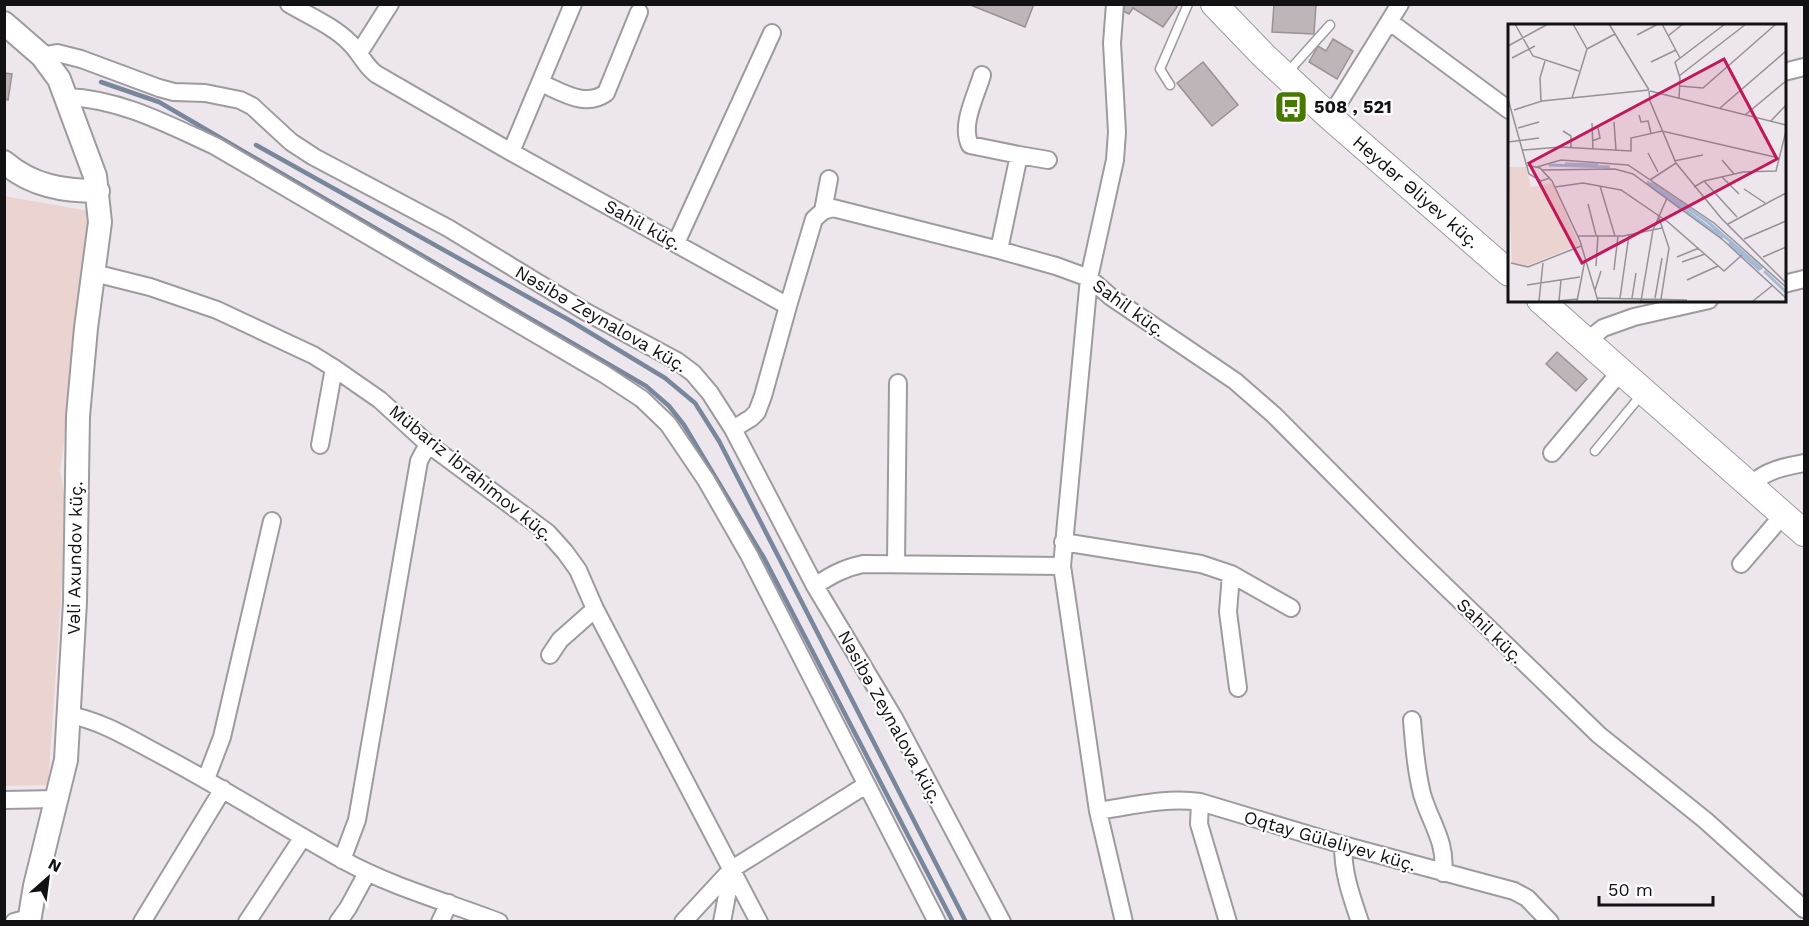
<svg xmlns="http://www.w3.org/2000/svg" width="1809" height="926" font-family="'Work Sans',sans-serif">
	<style>
		.green { fill: #ebd3cf }
		.lines { fill: none; stroke-linecap: round; stroke-linejoin: round }
		.stream { stroke: #78879b; stroke-width: 4.5 }
		.building { fill: #bdb5b7; stroke: #999194; stroke-width: 1.5 }
		.lane-casing { stroke: #9f9aa0; stroke-width: 11 }
		.street-casing { stroke: #9f9aa0; stroke-width: 20 }
		.secondary-casing { stroke: #9f9aa0; stroke-width: 26 }
		.primary-casing { stroke: #9f9aa0; stroke-width: 28 }
		.lane { stroke: #fff; stroke-width: 8 }
		.street { stroke: #fff; stroke-width: 16 }
		.secondary { stroke: #fff; stroke-width: 22 }
		.primary { stroke: #fff; stroke-width: 26 }
		.labels { text-anchor: middle; stroke-width: 4.5; stroke-linejoin: round; paint-order: stroke }
		.poi-label { font-size: 18px; font-weight: bold; fill: #121113; stroke: #fff; text-anchor: start }
		.street-label { font-size: 18px; fill: #121113; stroke: #fff }
		.inset-river { fill: none; stroke: #a4b9d5; stroke-width: 3 }
		.inset-road { fill: none; stroke: #959196; stroke-width: 1.5 }
		.view { fill: #c2185b; fill-opacity: 0.15; stroke: #c2185b; stroke-width: 3 }
		.inset-edge { fill: none; stroke: #121113; stroke-width: 3 }
	</style>
	<rect width="100%" height="100%" fill="#ede7ed"/>
	<path class="green" d="M4,196L89,211L96,233L60,470L67,512L48,785L5,786Z"/>
	<g class="lines">
		<path class="stream" d="M101,82L159,102L646,386L669,406L684,425L764,558L953,922
			M256,145L569,320L665,378L695,403L719,441L966,922"/>
	</g>
	<path class="building" d="M968,4H1034L1025,27Z
		M1122,4H1173L1177,7L1163,27L1133,8L1129,14L1121,10Z
		M1274,4H1316L1314,34L1272,32Z
		M1333,39L1353,51L1337,79L1309,62L1318,46L1326,51Z
		M1203,62L1238,105L1212,126L1177,83Z
		M4,73L12,74L8,100L4,99Z
		M1557,352L1587,379L1576,391L1546,364Z"/>
	<g class="lines">
		<g class="lane-casing">
			<path id="lane" d="M1287,73L1330,25
				M1170,85L1160,69L1188,4
				M1595,451L1642,394"/>
		</g>
		<g class="street-casing">
			<path id="street" d="M289,4C309,16 333,26 349,42C360,52 364,65 376,74L511,152L788,306L814,219L823,211L833,208L999,250L1056,266L1089,278L1111,297L1235,381L1274,415L1410,552L1599,735L1705,820L1804,909
				M1115,4L1112,43L1117,132L1115,160L1089,278L1062,566L1098,811L1124,922
				M1390,22L1509,110
				M359,53L390,4
				M42,56L57,53L81,59L159,88L174,92L205,93L240,100L252,106L291,142L314,157L448,228L586,312L677,361L693,373L710,393L733,429L815,586L894,718L1002,922
				M1784,72L1804,67
				M982,75C976,96 960,125 970,145L1019,155L999,250
				M541,83C562,92 585,108 606,93L639,12
				M67,97C120,99 167,124 215,146L604,374L642,399L668,424L706,480L749,555L937,922
				M1330,117L1400,4
				M511,152L573,4
				M1019,155L1048,160
				M823,211L829,179
				M676,243L772,33
				M94,273L150,287L217,310L313,355L334,368L380,400L428,444L548,533L565,552L578,570L595,609L759,922
				M1784,284L1804,279
				M1587,341L1603,328L1634,317L1709,300
				M733,429L751,418L757,412L763,396L788,306
				M320,445L334,368
				M1552,453L1621,371
				M1750,485C1767,470 1783,467 1804,463
				M1063,542L1201,564L1231,574L1291,608
				M896,564L898,383
				M1741,564L1784,514
				M1231,574L1228,612L1238,688
				M815,586C831,575 844,568 863,564L1062,566
				M550,655L560,640L595,609
				M70,715C101,721 129,738 157,753C220,786 280,825 343,860C392,887 447,902 499,922
				M1412,720C1414,745 1416,770 1422,794C1430,822 1447,842 1443,873
				M206,779L222,737L272,521
				M4,800L58,799
				M1200,802L1199,824L1228,922
				M1098,811C1131,806 1167,797 1200,802L1343,845L1514,891L1527,898L1550,922
				M1343,845C1343,874 1351,895 1360,922
				M342,860L357,820L419,461L428,444
				M14,922L29,918
				M142,922L223,789
				M247,922L303,837
				M338,922L348,908L367,873
				M440,922L449,903
				M683,922L732,869L866,785
				M722,922L732,869"/>
		</g>
		<g class="secondary-casing">
			<path id="secondary" d="M4,23L42,56L59,79L95,176L100,222L86,328L78,416L75,602L66,760L35,886L29,922
				M4,162C32,186 63,191 98,191"/>
		</g>
		<g class="primary-casing">
			<path id="primary" d="M1214,4L1264,56L1330,117L1509,273
				M1540,300L1804,533"/>
		</g>
		<use href="#lane" class="lane"/>
		<use href="#street" class="street"/>
		<use href="#secondary" class="secondary"/>
		<use href="#primary" class="primary"/>
	</g>
	<defs>
		<g id="bus-square" transform="scale(1.725)"><rect x="-9" y="-9" width="18" height="18" rx="4" fill="#477800" stroke="#fff"/><path d="M-5-6H5V4H4V6H2V4H-2V6H-4V4H-5ZM-3.5-4V0h7V-4ZM-3.5 1.2v1.5H-2V1.2ZM2 1.2v1.5H3.5V1.2Z" fill="#fff"/></g>
	</defs>
	<g fill-rule="evenodd">
		<use href="#bus-square" x="1291" y="107"/>
	</g>
	<g class="labels">
		<g class="poi-label">
			<text x="1314" y="113">508 , 521</text>
		</g>
		<g class="street-label">
			<text transform="translate(1416 192) rotate(41)" y="6">Heydər Əliyev küç.</text>
			<text transform="translate(643 225) rotate(29)" y="6">Sahil küç.</text>
			<text transform="translate(1129 308) rotate(36)" y="6">Sahil küç.</text>
			<text transform="translate(601 319) rotate(30)" y="6">Nəsibə Zeynalova küç.</text>
			<text transform="translate(471 473) rotate(39)" y="6">Mübariz İbrahimov küç.</text>
			<text transform="translate(75 558) rotate(-89)" y="6">Vəli Axundov küç.</text>
			<text transform="translate(1490 631) rotate(44)" y="6">Sahil küç.</text>
			<text transform="translate(890 717) rotate(61)" y="6">Nəsibə Zeynalova küç.</text>
			<text transform="translate(1330 841) rotate(16)" y="6">Oqtay Güləliyev küç.</text>
		</g>
	</g>
	<g transform="translate(1508 24)">
		<rect width="278" height="278" fill="#ede7ed"/>
		<path d="M0,143H18L23,163L45,159L71,221L18,242L4,239Z" fill="#ebd3cf"/>
		<path class="inset-river" d="M57,140L90,141M41,141L102,143M139,158L215,214M143,159L200,198L254,245M221,219L252,246M256,247L278,268"/>
		<path class="inset-road" d="M7,0L25,32L71,47M101,0L141,66M154,0L172,34M129,11L150,0M160,12L175,0M0,22L40,0M79,25L107,10M4,34L27,22M143,38L168,26M171,52L238,0M172,62L195,64L268,0M141,67L142,77L168,139L213,194L278,259M142,67L278,101M64,74L79,25L65,0M0,75L21,150L33,157L42,154M171,75L172,54L167,38L217,0M33,77L32,54L37,37M212,84L278,27M6,86L34,77L141,66M131,91L133,98L140,97L143,109M237,91L278,57M263,97L278,81M106,98L108,126M84,99L85,126M10,104L31,98M55,107L63,112V124M84,117L92,114L90,104M0,118L31,114M15,126L52,123L123,127V114L154,107L271,134M140,129L150,148M214,136L226,150M166,137L195,131M18,141L32,144L44,157L72,217L90,277M29,143L53,136L120,141L206,199L278,263M34,146L107,145L125,150L215,216L278,274M214,153L231,170M142,156L168,139M196,157L229,193M92,162L107,212M47,163L75,159L113,166L160,198L216,247L234,231M186,163L196,157L235,148L268,147L278,107M236,165L257,179M80,180L88,211M150,191L161,224L153,275M220,200L278,169M69,212H115L154,204M236,215L278,197M0,223V253M169,233L191,224M255,233L278,223M174,238L197,230M3,239L20,243L73,222M88,242L90,211M106,246L110,212M179,256L210,242M19,261L72,253M87,266L93,247M89,274L179,276M112,274L121,211M124,274L128,249M147,274L154,234M31,277L35,239M50,277L69,275M51,277L53,256M69,277L77,236M133,277L145,206L159,174M245,277L265,261"/>
		<path class="view" d="M216,35L269,135L74,239L21,139Z"/>
		<rect width="278" height="278" class="inset-edge"/>
	</g>
	<rect width="1809" height="926" fill="none" stroke="#121113" stroke-width="12"/>
	<g transform="translate(48 878) rotate(28)" stroke="#ffffff" stroke-width="4.5" paint-order="stroke">
	<path d="M0-4.5L10 22L0 15L-10 22Z" fill="#121113"/>
	<text y="-9" font-size="16" font-weight="bold" text-anchor="middle" fill="#121113">N</text>
	</g>
	<path d="M1599 896v9h114v-9" fill="none" stroke="#121113" stroke-width="3"/>
	<text x="1608" y="896" font-size="18" fill="#121113" stroke="#ffffff" stroke-width="4.5" paint-order="stroke">50 m</text>
</svg>
